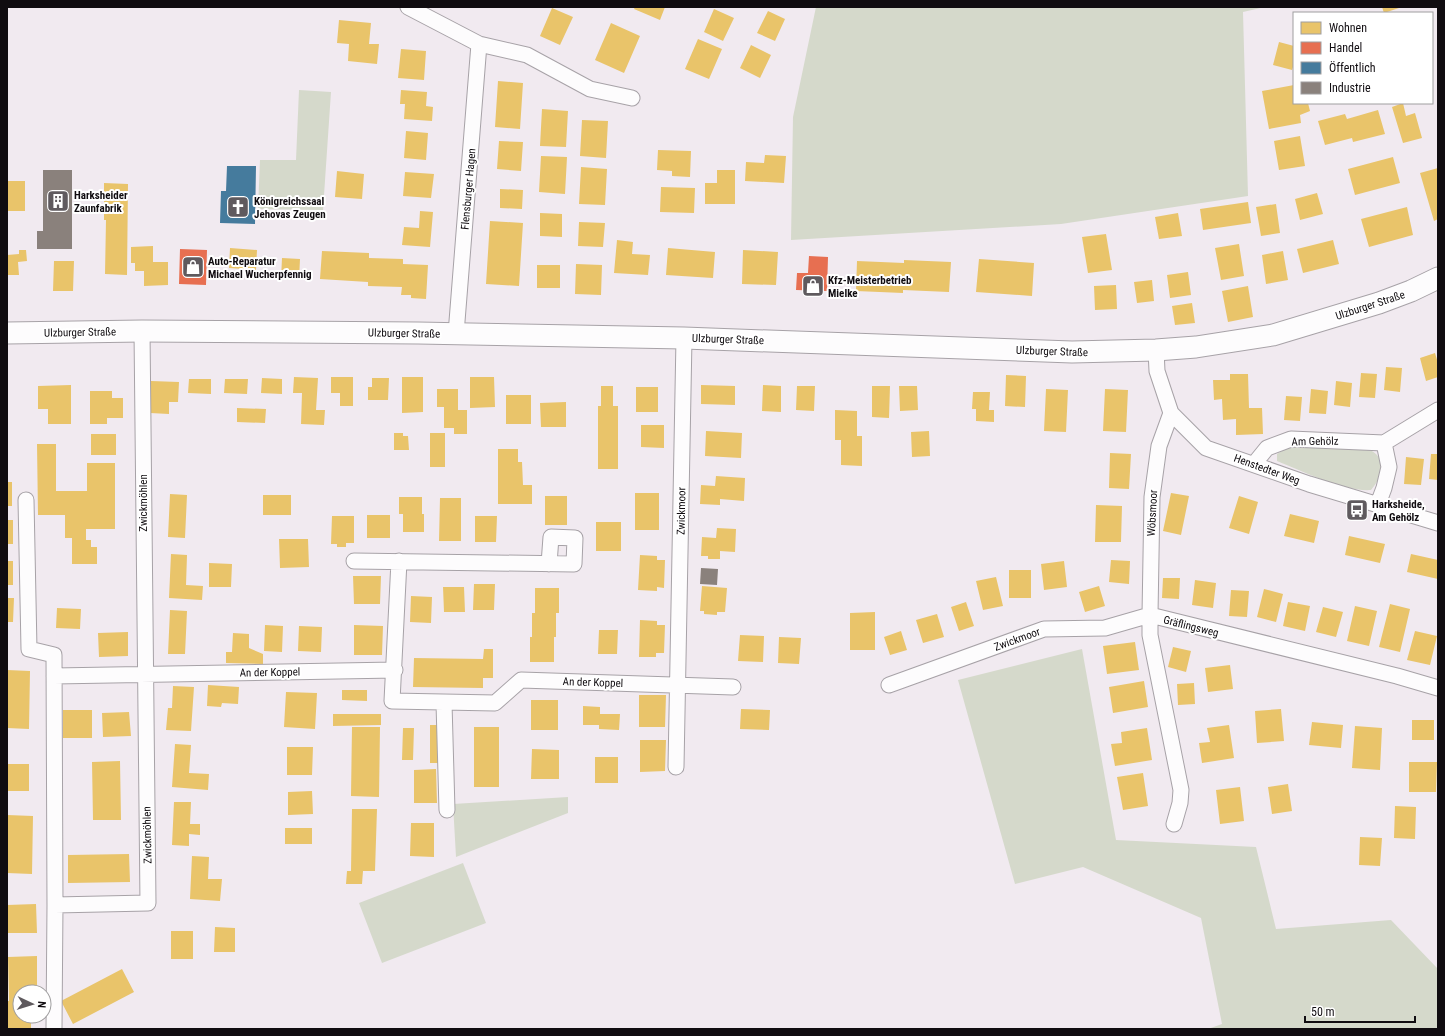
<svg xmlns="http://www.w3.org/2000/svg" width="1445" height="1036" font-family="'Roboto Condensed',sans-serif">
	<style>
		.green { fill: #d5d9cb }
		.homes { fill: #e9c46a }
		.shops { fill: #e76f51 }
		.public { fill: #457b9d }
		.industry { fill: #8a817c }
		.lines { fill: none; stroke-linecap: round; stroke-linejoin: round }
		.street-casing { stroke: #a7a2a7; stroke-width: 17 }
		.secondary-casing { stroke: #a7a2a7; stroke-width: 23 }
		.street { stroke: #fdfcfd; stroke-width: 15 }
		.secondary { stroke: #fdfcfd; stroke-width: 21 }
		.labels { text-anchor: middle; stroke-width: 4; stroke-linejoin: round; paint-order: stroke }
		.street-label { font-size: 11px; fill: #100c10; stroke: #fff }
		.poi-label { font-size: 11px; font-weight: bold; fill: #100c10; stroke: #fff; text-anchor: start }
	</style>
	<rect width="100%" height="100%" fill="#f1eaf0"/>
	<path class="green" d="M816,7H1265L1243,12L1248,196L1061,224L791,240L793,117Z
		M299,90L331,92L323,210L258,209L260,160H296Z
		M1296,447C1310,447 1360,445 1370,450C1377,453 1382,460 1381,467C1381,476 1377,483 1371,490C1345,492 1302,471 1277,461V454L1285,449Z
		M1082,649L1116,840L1256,847L1276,929L1391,920L1438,969V1029H1208L1222,1024L1201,918L1083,867L1015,884L958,680Z
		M568,797V813L456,857L453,804Z
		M463,863L486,923L382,963L359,903Z"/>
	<path class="homes" d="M635,7H665L660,20L634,9Z
		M1382,7H1402L1384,13Z
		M552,8L573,17L560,45L540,36Z
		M714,9L734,18L723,41L704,32Z
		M768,11L785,19L775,41L757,33Z
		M339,20L371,23L369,44H379L377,64L348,61L349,44L337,43Z
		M611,23L640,36L624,73L595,60Z
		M698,39L722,49L709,79L685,69Z
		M1279,42L1294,46V64L1292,70L1273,65Z
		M751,45L771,55L760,78L740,68Z
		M401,49L426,51L424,80L398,78Z
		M498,81L523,83L520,129L495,127Z
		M1294,85V103H1308L1310,111L1300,115L1301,123L1269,129L1262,91Z
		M401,90L427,92L426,106L433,107L432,121L404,119L405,104H400Z
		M1403,103L1406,116L1415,113L1422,138L1403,143L1392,107Z
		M542,109L568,111L566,147L540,146Z
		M1378,110L1385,134L1353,142L1352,138L1325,145L1318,121L1345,114L1347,119Z
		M582,120L608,121L606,158L580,156Z
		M406,131L428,133L426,160L404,158Z
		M1300,136L1305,166L1279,170L1274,141Z
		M499,141L523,142L521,171L497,169Z
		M658,150L691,151L690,177L672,176V171L657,170Z
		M765,155L786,156L784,183L745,181L746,162L764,163Z
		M541,156L567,157L565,194L539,192Z
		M1393,157L1400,183L1355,195L1348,169Z
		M581,167L607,169L605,205L579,204Z
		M1438,168V219L1434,221L1420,173Z
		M717,170H735V204H705V183H717Z
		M337,171L364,174L362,199L335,197Z
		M405,172L434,174L431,198L403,196Z
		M7,181H25V211H7Z
		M104,183L128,184L127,275L105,274L106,220H104Z
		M661,187L695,188L694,213L660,212Z
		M500,189L523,190L522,209L500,208Z
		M1317,193L1323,214L1300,220L1295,199Z
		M1248,202L1251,223L1203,230L1200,209Z
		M1276,204L1280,233L1261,236L1256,207Z
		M1407,207L1413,235L1369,247L1361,219Z
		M420,211L433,212L430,247L402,245L404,227L419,228Z
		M540,213L562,214V237L540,236Z
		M1178,213L1182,236L1159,239L1155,217Z
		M490,221L523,223L519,286L486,284Z
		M579,222L605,223L603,247L578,246Z
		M1106,234L1112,270L1088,273L1082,237Z
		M617,240L633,242L632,254L650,255L648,275L614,273Z
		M1333,240L1339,264L1303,273L1297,249Z
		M1239,244L1244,276L1221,280L1215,248Z
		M153,246V262H168V285L144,286V271H135V263H131V247Z
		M230,248L257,250L256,270L229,268Z
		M668,248L715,252L713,278L666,275Z
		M19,250H26L27,261L18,262L19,275H7V255L19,254Z
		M743,250L778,252L776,285L742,284Z
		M322,251L369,253V258L403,259V264L428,265L426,299L411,298V295H401L402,287L368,286V282L320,279Z
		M1283,251L1288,280L1266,284L1262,255Z
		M282,258L300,259L299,280L281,279Z
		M979,259L1034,263L1032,296L976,292Z
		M904,260L951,262L949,292L903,290V293L856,291L857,261L904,263Z
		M54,261H74L73,291H53Z
		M576,264L602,265L601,295L575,294Z
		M537,265H560V288H537Z
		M1188,272L1191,295L1170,298L1167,275Z
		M1152,280L1154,301L1137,303L1134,282Z
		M1116,285L1117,309L1095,310L1094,286Z
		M1248,286L1253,317L1228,322L1222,291Z
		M1192,303L1195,323L1175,325L1172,306Z
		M1435,353L1438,363V377L1426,381L1420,358Z
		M1386,367L1402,368L1400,392L1384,390Z
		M1361,373L1377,374L1375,398L1359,397Z
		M1230,374H1248L1249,408H1262L1263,434L1236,435V419L1223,420L1222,399L1214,400L1213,380H1230Z
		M1006,375L1026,376L1025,407L1005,406Z
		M294,377L318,378L316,410H325L324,425L301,424L302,393H293Z
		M331,377H353V406H340V393H331Z
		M402,377H423V412L402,413Z
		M470,377H494L495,407L470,408Z
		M262,378L282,379V394L261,393Z
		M372,378H389L388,400H368V387H372Z
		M189,379H211V394L188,393Z
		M225,379H248L247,394L224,393Z
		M151,381L179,382L178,402H169V414L150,413Z
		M1336,381L1352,383L1350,407L1334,405Z
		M71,385V424H48V409H38V386Z
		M701,385L735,386V405L701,404Z
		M763,385L781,386V412L762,411Z
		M601,386H613V406H618V469H598V406H601Z
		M797,386H815L814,411L796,410Z
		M872,386H890L889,418L872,417Z
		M899,386H917L918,410L900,411Z
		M636,387H658V412H636Z
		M437,389H458V410H467V434H454V428H444V407H437Z
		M1046,389L1068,390L1066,432L1044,431Z
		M1105,389L1128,390L1126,432L1103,431Z
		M1311,389L1328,391L1326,414L1309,413Z
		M90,391H112V398H123V418H107V424H90Z
		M973,392H990L989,410H994V422L976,421V409H972Z
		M506,395H531V424H506Z
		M1286,396L1302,397L1300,421L1284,420Z
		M566,402V427H541L540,403Z
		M237,408L266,409L265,423L237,422Z
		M835,410L857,411V436H862V466L841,465V440H835Z
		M641,425H664V448L641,447Z
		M706,431L742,433L741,458L705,456Z
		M929,431L930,456L912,457L911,432Z
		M394,433H403V436H408L409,450H394Z
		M430,433H445V467H430Z
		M91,434H116V455H91Z
		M37,444H56V491H87V463H115V529H86V540H91V547H97V564H72V538H65V515H38Z
		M498,449H518V462H522L523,485H532V504H498Z
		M1110,453L1131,454L1129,489L1109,488Z
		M1431,454H1438V480L1429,479Z
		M1406,457L1424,459L1421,485L1404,484Z
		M716,476L745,478L744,501L720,499V505L700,504L701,485L715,486Z
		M7,482H12V506H7Z
		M635,493H659V530H635Z
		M1171,493L1189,496L1181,535L1163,531Z
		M170,494L187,495L185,538L168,537Z
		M263,495H291V515H263Z
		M545,496H567V525H545Z
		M1239,496L1258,502L1249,534L1229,528Z
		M399,497H422V514H424V532H403V514H399Z
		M440,498H461V541H439Z
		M1096,505L1122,506L1121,542H1095Z
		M1290,514L1319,521L1314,543L1284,536Z
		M367,515H390V538H367Z
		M332,516H354V543H346V547H337V544H331Z
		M475,516H497L496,542H475Z
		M7,520H13V544H7Z
		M596,522H621V551H596Z
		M717,528L736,529L735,552L720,551V559H708V556H701L702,537L716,538Z
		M1349,536L1385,544L1380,563L1345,555Z
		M279,539H308L309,567L280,568Z
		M171,554L187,555L186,585L203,586L202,600L169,598Z
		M1411,554L1438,560V579L1407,572Z
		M640,555L657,556V560H665L664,588L657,587V591L638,590Z
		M1111,560L1130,561L1129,584L1109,582Z
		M7,561H13V585H7Z
		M1064,561L1067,587L1044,590L1041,564Z
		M209,563L232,564L231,587H209Z
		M1009,570H1031V598H1009Z
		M353,576H381L380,604H354Z
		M996,577L1003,606L983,610L976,581Z
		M1163,578H1180L1179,599L1162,598Z
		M1195,580L1216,583L1213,608L1192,605Z
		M474,584H495L494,610H473Z
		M702,586L727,588L725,612H717V615L704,614V611H700Z
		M1099,586L1105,606L1085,612L1079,592Z
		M443,587H464L465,612H444Z
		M535,588H559V613H556V637H554V662H530V637H532V613H535Z
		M1264,589L1283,594L1276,622L1257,617Z
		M1231,590L1249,591L1247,617L1229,616Z
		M411,596L432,597L431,623L410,622Z
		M7,598H14L13,622H7Z
		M966,602L974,626L959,631L951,607Z
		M1288,602L1310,606L1305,631L1283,626Z
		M1390,604L1410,609L1400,652L1379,647Z
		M1355,606L1377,611L1369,646L1347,641Z
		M1323,607L1343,612L1336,637L1316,632Z
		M57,608L81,609L80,629L56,628Z
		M170,610L187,611L185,654H168Z
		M875,612V650H850V613Z
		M937,614L944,637L923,643L916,620Z
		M640,620L657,621V625H665L664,653H656V657H639Z
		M265,625L283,626L282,652L264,651Z
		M354,625L383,626L382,655H354Z
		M299,626L322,627L321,652L298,651Z
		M599,630H618L617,654H598Z
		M901,631L907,650L890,655L884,637Z
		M1415,631L1437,636L1430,665L1407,660Z
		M128,632V656L99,657L98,633Z
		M233,633L249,634V648L263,654V664L226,663V652H232Z
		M740,635L764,636L763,662L738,661Z
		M779,637L801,638L799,664L778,663Z
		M1135,642L1139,670L1107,674L1103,646Z
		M1173,647L1191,651L1186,672L1168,667Z
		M484,649H493V678H483V688L413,687L414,658L483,659Z
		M1230,665L1233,689L1208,692L1205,668Z
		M7,670L30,671L29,729L7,728Z
		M1144,681L1148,707L1113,713L1109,687Z
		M1194,683L1195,704L1178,705L1177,684Z
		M208,685L239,687L238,704L222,703L221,707L207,706Z
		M173,686L194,687L191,731L166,730L168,708H172Z
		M342,690H367V701L342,700Z
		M286,692L317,693L315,729L284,727Z
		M639,695H666L665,727H639Z
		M531,700H558V730H531Z
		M583,706L600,707V714H620L619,730L599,729V725H583Z
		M741,709L770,710L769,730L740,729Z
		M1281,709L1284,741L1257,743L1255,711Z
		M63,710H92V738H63Z
		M129,712L131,736L103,737L102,713Z
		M333,714H381V725L333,726Z
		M1412,720H1434V740H1412Z
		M1312,722L1343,725L1341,748L1309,745Z
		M430,725H442L441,763H430Z
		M1229,725L1234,758L1202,763L1199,743L1210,742L1207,728Z
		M1355,726L1382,728L1380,770L1352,768Z
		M352,727H380L379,797L351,796Z
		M474,727H499V787H474Z
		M403,728H414L413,760H402Z
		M1147,728L1152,760L1115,766L1111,744L1122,743L1121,732Z
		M640,740H666L665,771L640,772Z
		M175,744L191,745L189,773L209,774L208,790L172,787Z
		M287,747H313L312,775H287Z
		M532,749L559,750V779H531Z
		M595,757H618V783H595Z
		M120,761L121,820H93L92,762Z
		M1409,762H1437L1436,792H1409Z
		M7,764H29V791H7Z
		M436,769L437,803H414V770Z
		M1143,773L1148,806L1123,810L1117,777Z
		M1288,784L1292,811L1272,814L1268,787Z
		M1240,787L1244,821L1220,824L1216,790Z
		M312,791L313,814L288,815V792Z
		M174,802H191L190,824H200V835L189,834V846L172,845Z
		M1395,806L1416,807L1415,839L1394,838Z
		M352,809H377L375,871H363L362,884H346L347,871H351Z
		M7,815L33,816L32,874L7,873Z
		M411,823H434V857L410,856Z
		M285,828H312V844H285Z
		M1360,837L1382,838L1380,866L1359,865Z
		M129,854L130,882L68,883V855Z
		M192,856L209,857L208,879H222L220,901L190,899Z
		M36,904L37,933H7V905Z
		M215,927L235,928V952H214Z
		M171,931H193V959H171Z
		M37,956V992H20V1016H31V1029H7V1001H9L8,957Z
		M122,969L134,992L73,1024L61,1001Z"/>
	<path class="shops" d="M180,249L207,250L206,285L179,284Z
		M809,256L828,257L827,291L796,290L797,273H808Z"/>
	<path class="public" d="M227,166H256L255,224L220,223L221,191H226Z"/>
	<path class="industry" d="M43,170H72V249H37V231H43Z
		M701,568L718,569L717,585L700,584Z"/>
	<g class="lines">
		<g class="street-casing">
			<path id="street" d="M408,7L479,44L527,55L590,89L632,98
				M456,334L479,44
				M1156,350L1157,371L1171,413L1206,448L1309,484L1438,523
				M1254,464L1267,448L1291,439L1384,443L1438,410
				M26,500L29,649L54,655L55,905L54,1029
				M1378,504L1384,488L1389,467L1384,443
				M354,561L574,564L575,538L551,537L549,564
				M399,561L392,701L495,703L521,680L733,687
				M54,676L395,670
				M889,685L1044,629L1105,628L1150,615L1152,497L1159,446L1171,413
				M444,703L447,810
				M676,767L684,338
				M1174,824L1180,803L1181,790L1150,635V615L1397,676L1438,688
				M55,905L148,903L142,331"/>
		</g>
		<g class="secondary-casing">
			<path id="secondary" d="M7,333L142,331L418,333L684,338L1072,352L1156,350L1196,347L1273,335L1379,303L1411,291L1438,278"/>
		</g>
		<use href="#street" class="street"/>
		<use href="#secondary" class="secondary"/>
	</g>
	<defs>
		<g id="building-square" transform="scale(1.15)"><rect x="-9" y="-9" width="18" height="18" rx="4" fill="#5f5a5e" stroke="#fff"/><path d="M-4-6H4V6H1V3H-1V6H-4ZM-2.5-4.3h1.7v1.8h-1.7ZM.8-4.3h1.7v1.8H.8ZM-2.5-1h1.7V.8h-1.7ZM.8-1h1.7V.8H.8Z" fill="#fff"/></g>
		<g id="church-square" transform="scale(1.15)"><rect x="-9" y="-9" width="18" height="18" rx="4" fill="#5f5a5e" stroke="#fff"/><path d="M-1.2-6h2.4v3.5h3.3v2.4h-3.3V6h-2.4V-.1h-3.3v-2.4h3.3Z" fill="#fff"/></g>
		<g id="shop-square" transform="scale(1.15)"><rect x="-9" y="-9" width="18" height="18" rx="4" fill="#5f5a5e" stroke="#fff"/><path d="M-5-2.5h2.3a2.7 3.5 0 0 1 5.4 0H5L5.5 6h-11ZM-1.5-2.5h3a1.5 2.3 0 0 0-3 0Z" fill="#fff"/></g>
		<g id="bus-square" transform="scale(1.15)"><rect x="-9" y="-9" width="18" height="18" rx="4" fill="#5f5a5e" stroke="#fff"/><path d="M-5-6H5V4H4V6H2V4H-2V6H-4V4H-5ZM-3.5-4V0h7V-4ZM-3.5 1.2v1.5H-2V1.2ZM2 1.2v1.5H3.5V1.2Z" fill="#fff"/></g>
	</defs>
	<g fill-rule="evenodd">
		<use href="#building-square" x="58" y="201"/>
		<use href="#church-square" x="238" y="207"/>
		<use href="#shop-square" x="193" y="267"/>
		<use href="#shop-square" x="813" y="286"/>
		<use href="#bus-square" x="1357" y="510"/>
	</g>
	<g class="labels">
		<g class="street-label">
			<text transform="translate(468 189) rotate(-85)" y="4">Flensburger Hagen</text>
			<text transform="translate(1370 305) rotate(-18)" y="4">Ulzburger Straße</text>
			<text transform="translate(80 332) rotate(-1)" y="4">Ulzburger Straße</text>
			<text transform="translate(404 333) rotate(1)" y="4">Ulzburger Straße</text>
			<text transform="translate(728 339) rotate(2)" y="4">Ulzburger Straße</text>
			<text transform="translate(1052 351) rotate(2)" y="4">Ulzburger Straße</text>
			<text transform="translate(1315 441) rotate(-1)" y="4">Am Gehölz</text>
			<text transform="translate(1267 469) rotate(20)" y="4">Henstedter Weg</text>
			<text transform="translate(143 503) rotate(-90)" y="4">Zwickmöhlen</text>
			<text transform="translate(681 511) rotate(-89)" y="4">Zwickmoor</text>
			<text transform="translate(1152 513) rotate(-87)" y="4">Wöbsmoor</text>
			<text transform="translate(1191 626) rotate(14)" y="4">Gräflingsweg</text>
			<text transform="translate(1017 639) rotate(-20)" y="4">Zwickmoor</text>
			<text transform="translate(270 672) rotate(-1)" y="4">An der Koppel</text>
			<text transform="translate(593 682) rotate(2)" y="4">An der Koppel</text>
			<text transform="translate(147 835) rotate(-91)" y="4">Zwickmöhlen</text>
		</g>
		<g class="poi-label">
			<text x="74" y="199">Harksheider<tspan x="74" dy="13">Zaunfabrik</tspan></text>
			<text x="254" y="205">Königreichssaal<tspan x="254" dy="13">Jehovas Zeugen</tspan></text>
			<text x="208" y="265">Auto-Reparatur<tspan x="208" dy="13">Michael Wucherpfennig</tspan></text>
			<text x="828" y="284">Kfz-Meisterbetrieb<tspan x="828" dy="13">Mielke</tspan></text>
			<text x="1372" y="508">Harksheide,<tspan x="1372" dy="13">Am Gehölz</tspan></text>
		</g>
	</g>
	<rect width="1445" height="1036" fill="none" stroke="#100c10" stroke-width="16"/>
	<rect x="1293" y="12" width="140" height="92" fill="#ffffff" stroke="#9f9e9f"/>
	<rect x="1301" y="22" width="20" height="12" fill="#e9c46a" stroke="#9f9e9f"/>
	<text x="1329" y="32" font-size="12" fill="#100c10">Wohnen</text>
	<rect x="1301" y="42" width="20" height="12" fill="#e76f51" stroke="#9f9e9f"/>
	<text x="1329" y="52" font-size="12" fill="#100c10">Handel</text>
	<rect x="1301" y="62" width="20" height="12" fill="#457b9d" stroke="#9f9e9f"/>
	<text x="1329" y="72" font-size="12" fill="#100c10">Öffentlich</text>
	<rect x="1301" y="82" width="20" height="12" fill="#8a817c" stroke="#9f9e9f"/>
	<text x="1329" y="92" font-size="12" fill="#100c10">Industrie</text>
	<g transform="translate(32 1004) rotate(94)"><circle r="19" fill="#ffffff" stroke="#9f9e9f"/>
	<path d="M0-3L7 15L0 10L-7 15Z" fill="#5f5a5e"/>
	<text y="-6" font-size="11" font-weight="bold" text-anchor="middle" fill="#100c10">N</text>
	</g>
	<path d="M1305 1016v6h110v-6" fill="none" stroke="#100c10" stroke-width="2"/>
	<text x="1311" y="1016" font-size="12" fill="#100c10" stroke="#ffffff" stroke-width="3" paint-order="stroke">50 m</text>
</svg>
